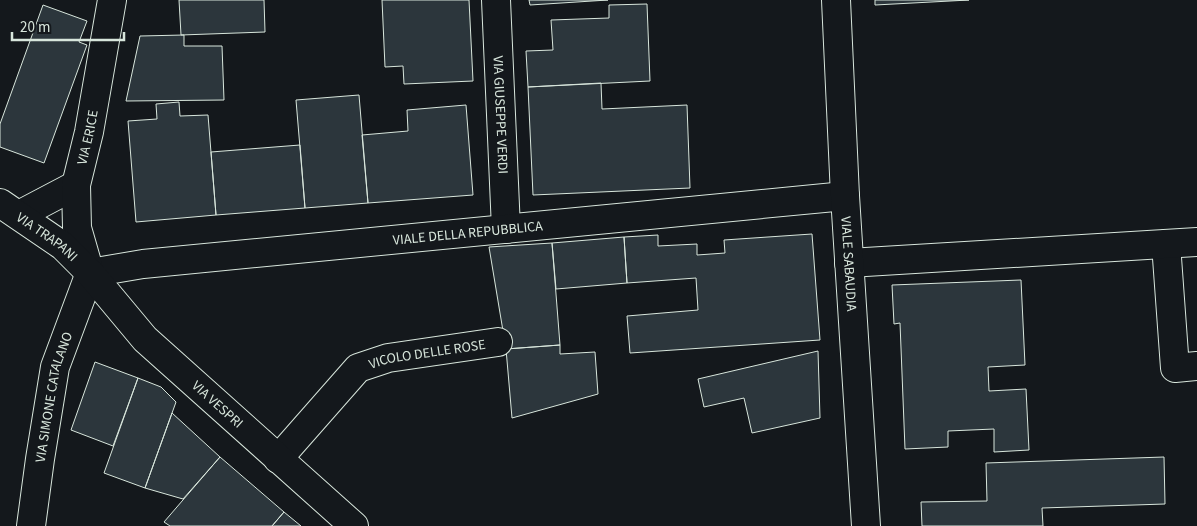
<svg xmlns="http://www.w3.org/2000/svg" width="1197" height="526" font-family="'Source Sans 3',sans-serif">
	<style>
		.building { fill: #2c363c; stroke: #d8e6dc }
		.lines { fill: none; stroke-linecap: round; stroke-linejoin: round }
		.minor-casing { stroke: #d8e6dc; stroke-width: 30 }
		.tertiary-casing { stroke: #d8e6dc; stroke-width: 30 }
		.secondary-casing { stroke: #d8e6dc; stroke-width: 30 }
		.primary-casing { stroke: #d8e6dc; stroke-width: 30 }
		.minor { stroke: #14181c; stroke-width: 28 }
		.tertiary { stroke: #14181c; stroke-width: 28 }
		.secondary { stroke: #14181c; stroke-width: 28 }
		.primary { stroke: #14181c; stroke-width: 28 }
		.labels { text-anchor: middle; stroke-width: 4; stroke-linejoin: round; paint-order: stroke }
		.street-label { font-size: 14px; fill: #d8e6dc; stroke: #14181c }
	</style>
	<rect width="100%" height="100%" fill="#14181c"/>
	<path class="building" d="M179,0H264L265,32L181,35Z
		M382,0H469L473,81L404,84L403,66L385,67Z
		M529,0H608L530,5Z
		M875,0H969L875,5Z
		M647,4L650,81L528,87L526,51L553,50L551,20L609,18V5Z
		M43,5L87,21L79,42L87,45L44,163L0,147V124Z
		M184,35V46H222L224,100L126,101L140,36Z
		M601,83L602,109L687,105L690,188L533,195L528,87Z
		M359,95L368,203L305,208L296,100Z
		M179,102L180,116L208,115L216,215L136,222L128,121L157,119L156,104Z
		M466,105L473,195L368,203L362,135L408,131L407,110Z
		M300,145L305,208L216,215L211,152Z
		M812,234L820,340L630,353L627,316L698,310L696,278L627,283L624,237L658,235V246L697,244V255L725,253L724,240Z
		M624,237L627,283L556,289L552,243Z
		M552,243L560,345L506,349L489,247Z
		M1021,280L1025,365L988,367L989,391L1026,389L1029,450L994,452V429L948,431V447L905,449L900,323L894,324L892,285Z
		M560,345V354L595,352L598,394L512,418L506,349Z
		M818,351L820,418L752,433L744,398L704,407L698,379Z
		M95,362L138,378L113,446L71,430Z
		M138,378L161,387L176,402L145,488L104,473Z
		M172,413L220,457L183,499L145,488Z
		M220,457L284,512L272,526H170L164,522Z
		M1164,457L1165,504L1042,508L1043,526H922L921,502L987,501L986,463Z
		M284,512L301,526H272Z"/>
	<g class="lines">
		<g class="minor-casing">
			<g id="minor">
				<path id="s1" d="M496,0L506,229"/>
				<path d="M1166,244L1175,368L1197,366"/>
				<path d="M849,263L1197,242"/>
				<path id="s2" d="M90,273L143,264L845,196"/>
				<path id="s3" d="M278,459L358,368L388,358L498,342"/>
			</g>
		</g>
		<g class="tertiary-casing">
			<g id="tertiary">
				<path id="s4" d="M836,0L845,196L866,526"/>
				<path d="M19,215L76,185"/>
				<path id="s5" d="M90,273L77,228L76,185L89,132L112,0"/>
			</g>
		</g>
		<g class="secondary-casing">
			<g id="secondary">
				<path id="s6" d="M31,526L40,459L55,367L90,273"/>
			</g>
		</g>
		<g class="primary-casing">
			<g id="primary">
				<path id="s7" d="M0,203L63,246L90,273L145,339L354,526"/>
			</g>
		</g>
		<use href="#minor" class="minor"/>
		<use href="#tertiary" class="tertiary"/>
		<use href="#secondary" class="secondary"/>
		<use href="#primary" class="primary"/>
	</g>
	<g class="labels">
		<g class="street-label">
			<text dy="5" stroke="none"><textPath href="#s1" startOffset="115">VIA GIUSEPPE VERDI</textPath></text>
			<text dy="5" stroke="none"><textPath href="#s5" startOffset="139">VIA ERICE</textPath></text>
			<text dy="5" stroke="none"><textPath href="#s2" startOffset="380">VIALE DELLA REPUBBLICA</textPath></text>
			<text dy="5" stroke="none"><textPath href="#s7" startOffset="58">VIA TRAPANI</textPath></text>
			<text dy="5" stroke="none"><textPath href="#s4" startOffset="264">VIALE SABAUDIA</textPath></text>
			<text dy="5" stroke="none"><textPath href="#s3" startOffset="192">VICOLO DELLE ROSE</textPath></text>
			<text dy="5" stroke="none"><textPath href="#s6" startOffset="131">VIA SIMONE CATALANO</textPath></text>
			<text dy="5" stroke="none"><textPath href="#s7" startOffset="298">VIA VESPRI</textPath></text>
		</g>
	</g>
	<path d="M12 32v8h112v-8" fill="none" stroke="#d8e6dc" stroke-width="2.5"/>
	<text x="20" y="32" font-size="15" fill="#d8e6dc" stroke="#14181c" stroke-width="4" paint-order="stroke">20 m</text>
</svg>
